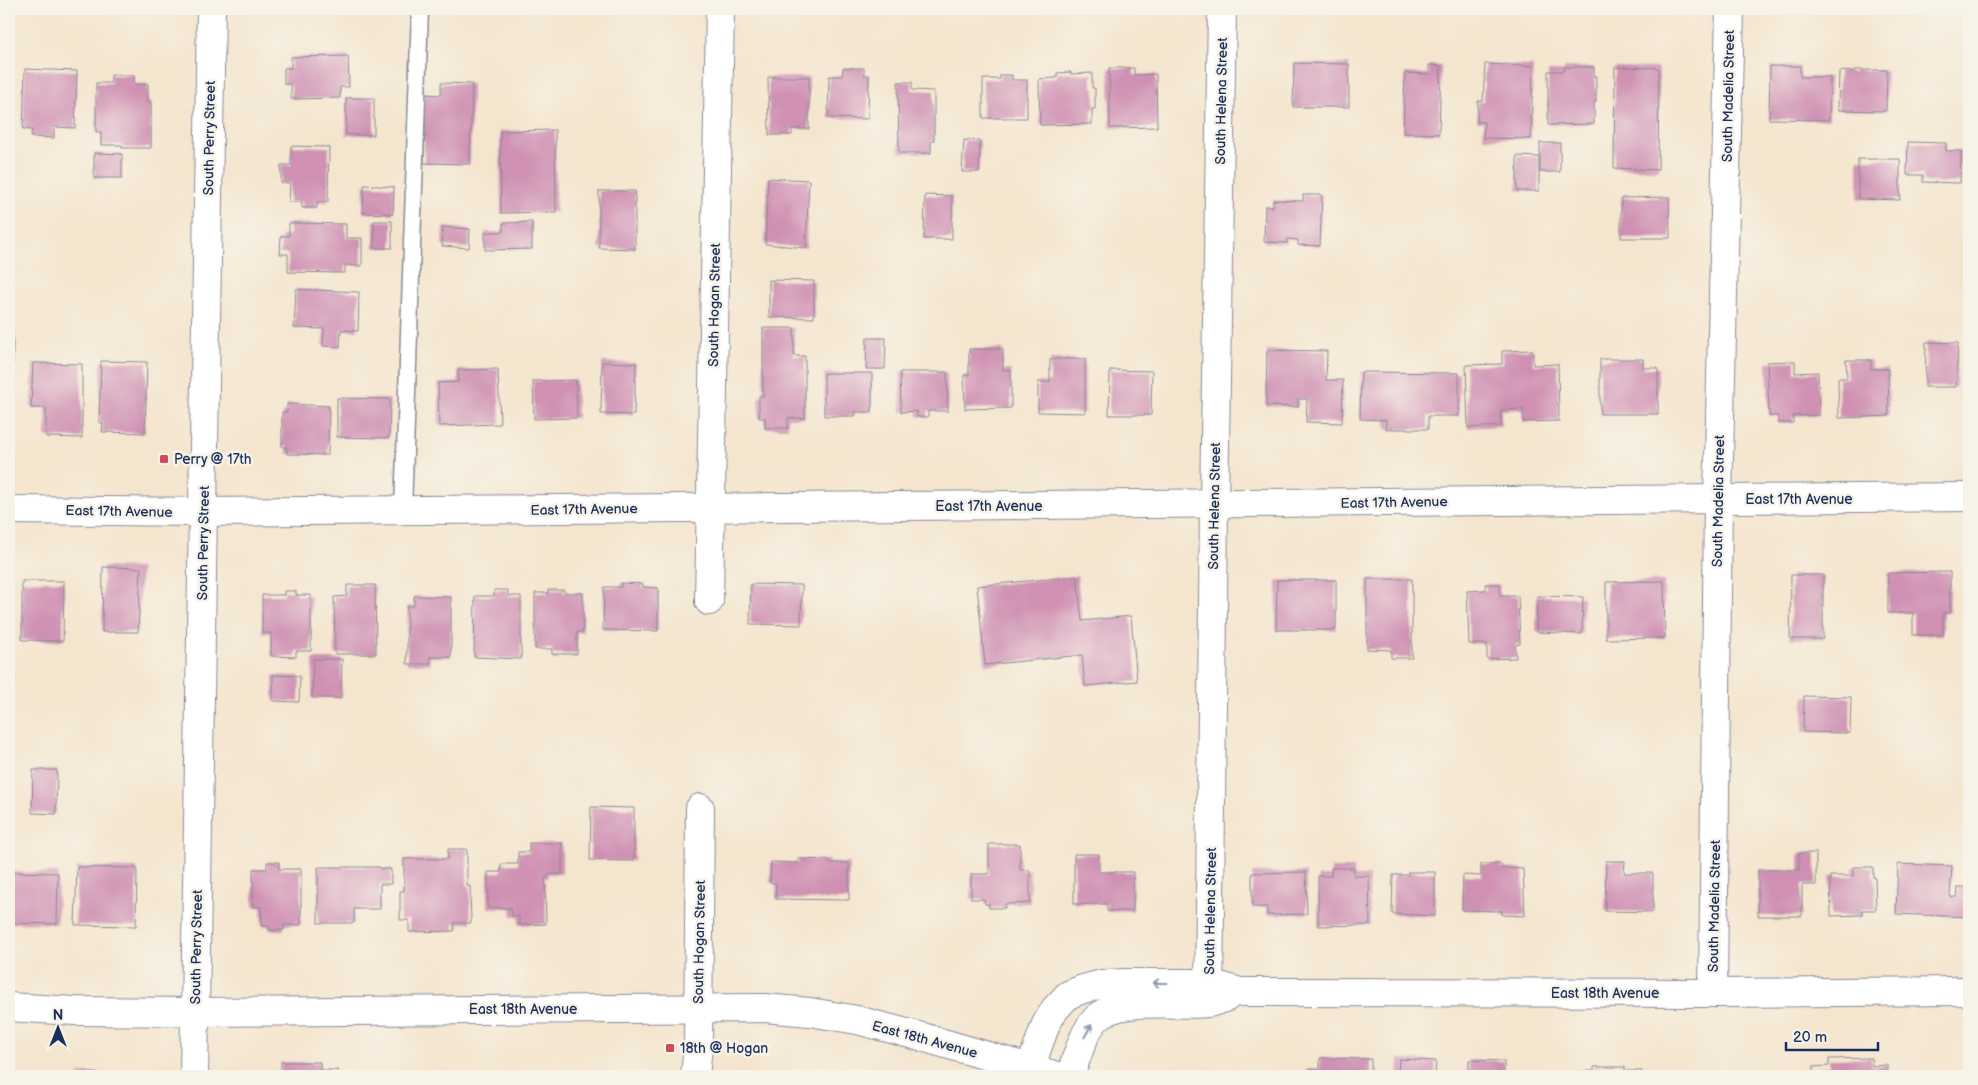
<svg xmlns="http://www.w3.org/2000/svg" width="1978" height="1085" font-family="'Balsamiq Sans',sans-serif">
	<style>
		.building { fill: #cf90b3 }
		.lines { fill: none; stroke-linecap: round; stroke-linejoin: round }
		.service-casing { stroke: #888a96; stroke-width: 19 }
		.minor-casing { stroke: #888a96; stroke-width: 30 }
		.tertiary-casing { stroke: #888a96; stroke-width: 30 }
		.secondary-casing { stroke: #888a96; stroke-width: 30 }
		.service { stroke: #fff; stroke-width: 16 }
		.minor { stroke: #fff; stroke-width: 28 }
		.tertiary { stroke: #fff; stroke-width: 28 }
		.secondary { stroke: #fff; stroke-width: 28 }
		.oneway { stroke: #8d97ae }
		.poi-dot { fill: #d1495b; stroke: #f7f3e8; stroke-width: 2 }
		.labels { text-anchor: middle; stroke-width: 5; stroke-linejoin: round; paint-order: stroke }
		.street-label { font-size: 14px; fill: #1b2f5e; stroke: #f7f3e8 }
		.poi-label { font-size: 14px; fill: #1b2f5e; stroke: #f7f3e8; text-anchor: start }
	</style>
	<rect width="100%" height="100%" fill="#f7f3e8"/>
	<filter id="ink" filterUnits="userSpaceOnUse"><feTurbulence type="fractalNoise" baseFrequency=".02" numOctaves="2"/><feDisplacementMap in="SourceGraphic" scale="10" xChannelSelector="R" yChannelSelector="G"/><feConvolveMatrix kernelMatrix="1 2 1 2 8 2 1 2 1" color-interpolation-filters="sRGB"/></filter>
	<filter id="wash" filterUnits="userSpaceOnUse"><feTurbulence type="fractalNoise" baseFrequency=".0096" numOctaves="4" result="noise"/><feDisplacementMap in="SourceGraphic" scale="20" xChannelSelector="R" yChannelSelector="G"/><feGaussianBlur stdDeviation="1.12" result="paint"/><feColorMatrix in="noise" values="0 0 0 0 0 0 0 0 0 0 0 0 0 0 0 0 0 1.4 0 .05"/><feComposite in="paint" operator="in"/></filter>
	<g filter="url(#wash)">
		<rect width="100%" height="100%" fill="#f4e5ce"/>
		<g id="blocks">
			<path class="building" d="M348,56L349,87H340V98L291,99V84H284V68H291V57Z
				M1294,63L1349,64V107H1293Z
				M1485,64L1533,66L1531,139L1483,138L1484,122H1477L1478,101H1483Z
				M1429,65L1441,66L1439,134L1403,133L1405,73L1429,74Z
				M1770,66H1800V77H1830L1829,120L1769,119Z
				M1564,67H1594V76H1596V102H1594V124L1548,125V71H1564Z
				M1615,67L1659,68L1658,170L1614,168Z
				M843,68H864V75H869L868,119L828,118L829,76H842Z
				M1109,68H1134V75L1156,74L1157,127L1110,128Z
				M25,69L77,71L75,128L54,127V138L31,137L32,130L23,129Z
				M1854,70H1887L1886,111L1838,110L1839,71L1854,72Z
				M1071,72V74L1092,73V88H1095V109H1092V124L1040,125L1039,79L1057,78V73Z
				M111,75H134V84H148V102H151V148H122V145H101V132H96V83H111Z
				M1000,75H1012V80H1027V118H983V79H1000Z
				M768,77H809V129H792V135H769Z
				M898,82H912V90L934,91V141H931V153H899Z
				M441,83L472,84L470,164L424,163V139H419L425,94L441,95Z
				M346,98H374V135H346Z
				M555,130L556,212L501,213L500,131Z
				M964,140L980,141L979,172H962Z
				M1908,142L1946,143V151H1961L1960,183L1923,182V175H1907Z
				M1540,143H1560V172H1540Z
				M291,146L329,147L328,202H317V208H302V202H289L290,183H281V165H291Z
				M94,153L122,154V178H94Z
				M1517,156L1539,157V191H1517Z
				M1858,159H1900V200L1858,199Z
				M768,178L809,180L806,248L765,244Z
				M364,185L394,187L393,214L363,213Z
				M599,191H635V249L599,248Z
				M925,195L952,196V239H924Z
				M1303,195H1322L1320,246L1298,245V240L1287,239V243L1264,242L1265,206L1273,207V200L1303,201Z
				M1669,197L1670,238H1621V198Z
				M374,221H392V248H374Z
				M532,222V249L485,250V232H503V223Z
				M289,223L346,224V238H362V266L345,265V273L288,272V254H280L281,236H289Z
				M443,227L470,229L469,248L442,246Z
				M769,280L814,281V318L769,317Z
				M296,289L359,292L358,331L341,330L340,347L323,346L324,329L294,328Z
				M763,328H794V356H805V418H788V428H765V418H759V396H763Z
				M9,332H13V365H9Z
				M867,338H886L885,369H866Z
				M1926,342L1958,343L1956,387H1925Z
				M969,349H1003V370H1011V408L965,409L964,375H969Z
				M1267,350L1327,351L1326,380H1343L1342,423L1306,422L1307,399H1298V407L1266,406Z
				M1533,350V365L1558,364L1559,421L1523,422V409L1501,410V426L1468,428L1466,365L1502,364V351Z
				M1050,359H1085V413L1038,412V382H1050Z
				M1600,359H1643V368H1658V414H1600Z
				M1846,360H1871V369H1888L1889,416L1839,418L1838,378H1847Z
				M101,361L147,362L145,433L102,432L103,423H99Z
				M1795,361V373L1818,372L1819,415L1793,416V423H1778V416H1769L1767,362Z
				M602,362L636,363L634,415L601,414Z
				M33,363L82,364V438L46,437V408H31Z
				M498,369L500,424L439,426L438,383L458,382V370Z
				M1110,370L1152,371L1151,415H1109Z
				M900,372H947L948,411H928V417H917V411L901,412Z
				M1361,372L1459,373V416H1428V429H1386V420L1360,419Z
				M824,373H872V412H855V416H824Z
				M576,380L577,418L534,419L533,381Z
				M337,398L390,399L389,438L337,437Z
				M287,404L329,406L328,455L287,454V447H282V412H287Z
				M103,567L141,568L138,632H102Z
				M1950,572V613H1943V635H1913V613H1888V573Z
				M1791,575H1823V639H1790Z
				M1077,576L1082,621L1131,616L1137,681L1085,686L1082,655L985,665L977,586Z
				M1367,579H1412V658H1391V650L1367,649Z
				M1277,580H1336V630H1276Z
				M22,581H64L63,641L22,640Z
				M1664,581L1665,638L1606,639V582Z
				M621,583L643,584V587L658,588V631L603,630L604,587H621Z
				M751,584L802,585L801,625L750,624Z
				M1485,584H1500V596H1518L1520,644L1515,645L1516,658L1487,659V644H1469L1467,591L1486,590Z
				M347,585H375L376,654H335L334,597L347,596Z
				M494,590H508V596H521V659L474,657L475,596H494Z
				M548,590H564V593H583V632H577V654H552V649H535V593H548Z
				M284,591H296V595H311V651H296V657L271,656V633H262V595H284Z
				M414,596L451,597V657H430V664H407V606H414Z
				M1537,596L1583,597L1582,634L1536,632Z
				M313,659H342L341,698H312Z
				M273,675L300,676L299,702L273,701Z
				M1804,696L1851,697L1850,733L1803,732Z
				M33,770H57L56,814L32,813Z
				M591,807L634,808V861L590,860Z
				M529,843H562V874H548V878H545L546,924L519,925V916H512L511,908H488V872H501V864H518V852H529Z
				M989,844H1020V870H1030V903L1005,904V908H989V904H985L984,899H971V874H989Z
				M448,849H467V886H470L471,923H454V931L409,932V920H400V891H404V859H448Z
				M1799,853H1816V885H1802V916H1758V870H1799Z
				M1074,854H1099V872H1133V911H1107V904H1074Z
				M798,859L829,860V863H849V900L776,899V883H770L771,862L798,863Z
				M1606,861H1625L1624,873H1653V912L1605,911Z
				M267,862H279V869H301V925H284V930H269V926H262L261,907H253V869H267Z
				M1481,864H1501V868L1523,869L1525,916L1502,915V911L1462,910L1463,875L1481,876Z
				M1898,864L1952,866L1950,897H1957L1958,887H1969V917L1896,914Z
				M77,867L137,868L136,926L75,925Z
				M318,867H380V869H391V884H380V909H354V923H318Z
				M1853,867H1873V877H1875L1876,910H1862V915L1831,916L1830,876H1853Z
				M1331,868H1354V876H1369L1370,925L1318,926V876H1331Z
				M9,872L58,873L57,924L9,923Z
				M1306,872L1307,914L1267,915V907H1252V873Z
				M1408,872H1435V916L1392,914L1393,875H1408Z
				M1320,1058L1371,1059V1076H1308V1069H1320Z
				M1871,1058L1872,1066L1887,1065V1076H1813V1067L1829,1066V1059Z
				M1399,1059L1436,1061L1435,1076H1398Z
				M1469,1060L1504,1061V1076H1468Z
				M281,1062H320V1070H338V1076H281Z
				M1594,1067H1625V1071H1642V1076H1575V1071H1594Z
				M79,1073L133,1074V1076H79Z"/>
		</g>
	</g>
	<g filter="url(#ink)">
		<use href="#blocks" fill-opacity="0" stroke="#888a96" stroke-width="1"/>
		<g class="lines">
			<g class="service-casing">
				<path id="service" d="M403,511L420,9"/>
			</g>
			<g class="minor-casing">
				<path id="minor" d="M9,510L203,512
					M709,601L720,9
					M1713,993L1718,499L1730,9
					M1209,1003L1214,504L1222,9
					M1030,1068L1046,1024L1055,1009L1068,995L1083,989L1102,984L1126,983H1209L1240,992L1713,993L1969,991
					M194,1076L195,1012
					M695,1076L698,1047L700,808
					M1070,1076C1077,1058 1082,1035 1095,1020C1116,995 1179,1007 1208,1003C1214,1002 1221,999 1227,997"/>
			</g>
			<g class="tertiary-casing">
				<path id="tertiary" d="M203,512L1969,497
					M9,1007L74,1011L195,1012"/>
			</g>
			<g class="secondary-casing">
				<path id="secondary" d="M211,9L195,1012L764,1008L810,1012L857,1020L922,1037L1057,1076"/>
			</g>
			<use href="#service" class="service"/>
			<use href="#minor" class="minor"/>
			<use href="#tertiary" class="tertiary"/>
			<use href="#secondary" class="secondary"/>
		</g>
		<defs><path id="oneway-shaft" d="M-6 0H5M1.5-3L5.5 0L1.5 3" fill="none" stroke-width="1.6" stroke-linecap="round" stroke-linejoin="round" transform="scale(1.25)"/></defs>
		<g class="oneway">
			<use href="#oneway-shaft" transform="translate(1160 983) rotate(180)"/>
			<use href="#oneway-shaft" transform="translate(1088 1031) rotate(-60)"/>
		</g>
	</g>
	<g class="poi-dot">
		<rect x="159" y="454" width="10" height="10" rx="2.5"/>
		<rect x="665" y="1043" width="10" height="10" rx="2.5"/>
	</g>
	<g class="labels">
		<g class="street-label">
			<text transform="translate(1728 96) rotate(-89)" y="5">South Madelia Street</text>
			<text transform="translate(1221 101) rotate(-89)" y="5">South Helena Street</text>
			<text transform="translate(209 138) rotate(-89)" y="5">South Perry Street</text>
			<text transform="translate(714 305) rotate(-89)" y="5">South Hogan Street</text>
			<text x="1799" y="504">East 17th Avenue</text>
			<text transform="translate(1718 501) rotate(-89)" y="5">South Madelia Street</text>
			<text transform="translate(1394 502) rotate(-1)" y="5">East 17th Avenue</text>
			<text x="989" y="511">East 17th Avenue</text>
			<text transform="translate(1214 506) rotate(-89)" y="5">South Helena Street</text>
			<text transform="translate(584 509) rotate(-1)" y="5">East 17th Avenue</text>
			<text transform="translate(119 511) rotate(1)" y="5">East 17th Avenue</text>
			<text transform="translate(203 543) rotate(-89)" y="5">South Perry Street</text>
			<text transform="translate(1714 906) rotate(-89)" y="5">South Madelia Street</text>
			<text transform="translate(1210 911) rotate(-89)" y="5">South Helena Street</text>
			<text transform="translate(699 942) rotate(-89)" y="5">South Hogan Street</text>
			<text transform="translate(196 947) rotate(-89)" y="5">South Perry Street</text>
			<text x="1605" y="998">East 18th Avenue</text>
			<text x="523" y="1014">East 18th Avenue</text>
			<text transform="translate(925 1039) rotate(15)" y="5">East 18th Avenue</text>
		</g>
		<g class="poi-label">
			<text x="174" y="464">Perry @ 17th</text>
			<text x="680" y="1053">18th @ Hogan</text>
		</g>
	</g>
	<rect width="1978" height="1085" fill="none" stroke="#f7f3e8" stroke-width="30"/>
	<g transform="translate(58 1028)" stroke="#f7f3e8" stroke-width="4" paint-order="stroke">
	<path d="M0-4L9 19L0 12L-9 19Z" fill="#1b2f5e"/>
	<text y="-8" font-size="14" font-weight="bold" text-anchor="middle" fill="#1b2f5e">N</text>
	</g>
	<path d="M1786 1042v8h92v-8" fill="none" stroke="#1b2f5e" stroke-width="2.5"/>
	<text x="1793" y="1042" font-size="15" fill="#1b2f5e" stroke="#f7f3e8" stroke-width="4" paint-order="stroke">20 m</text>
</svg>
